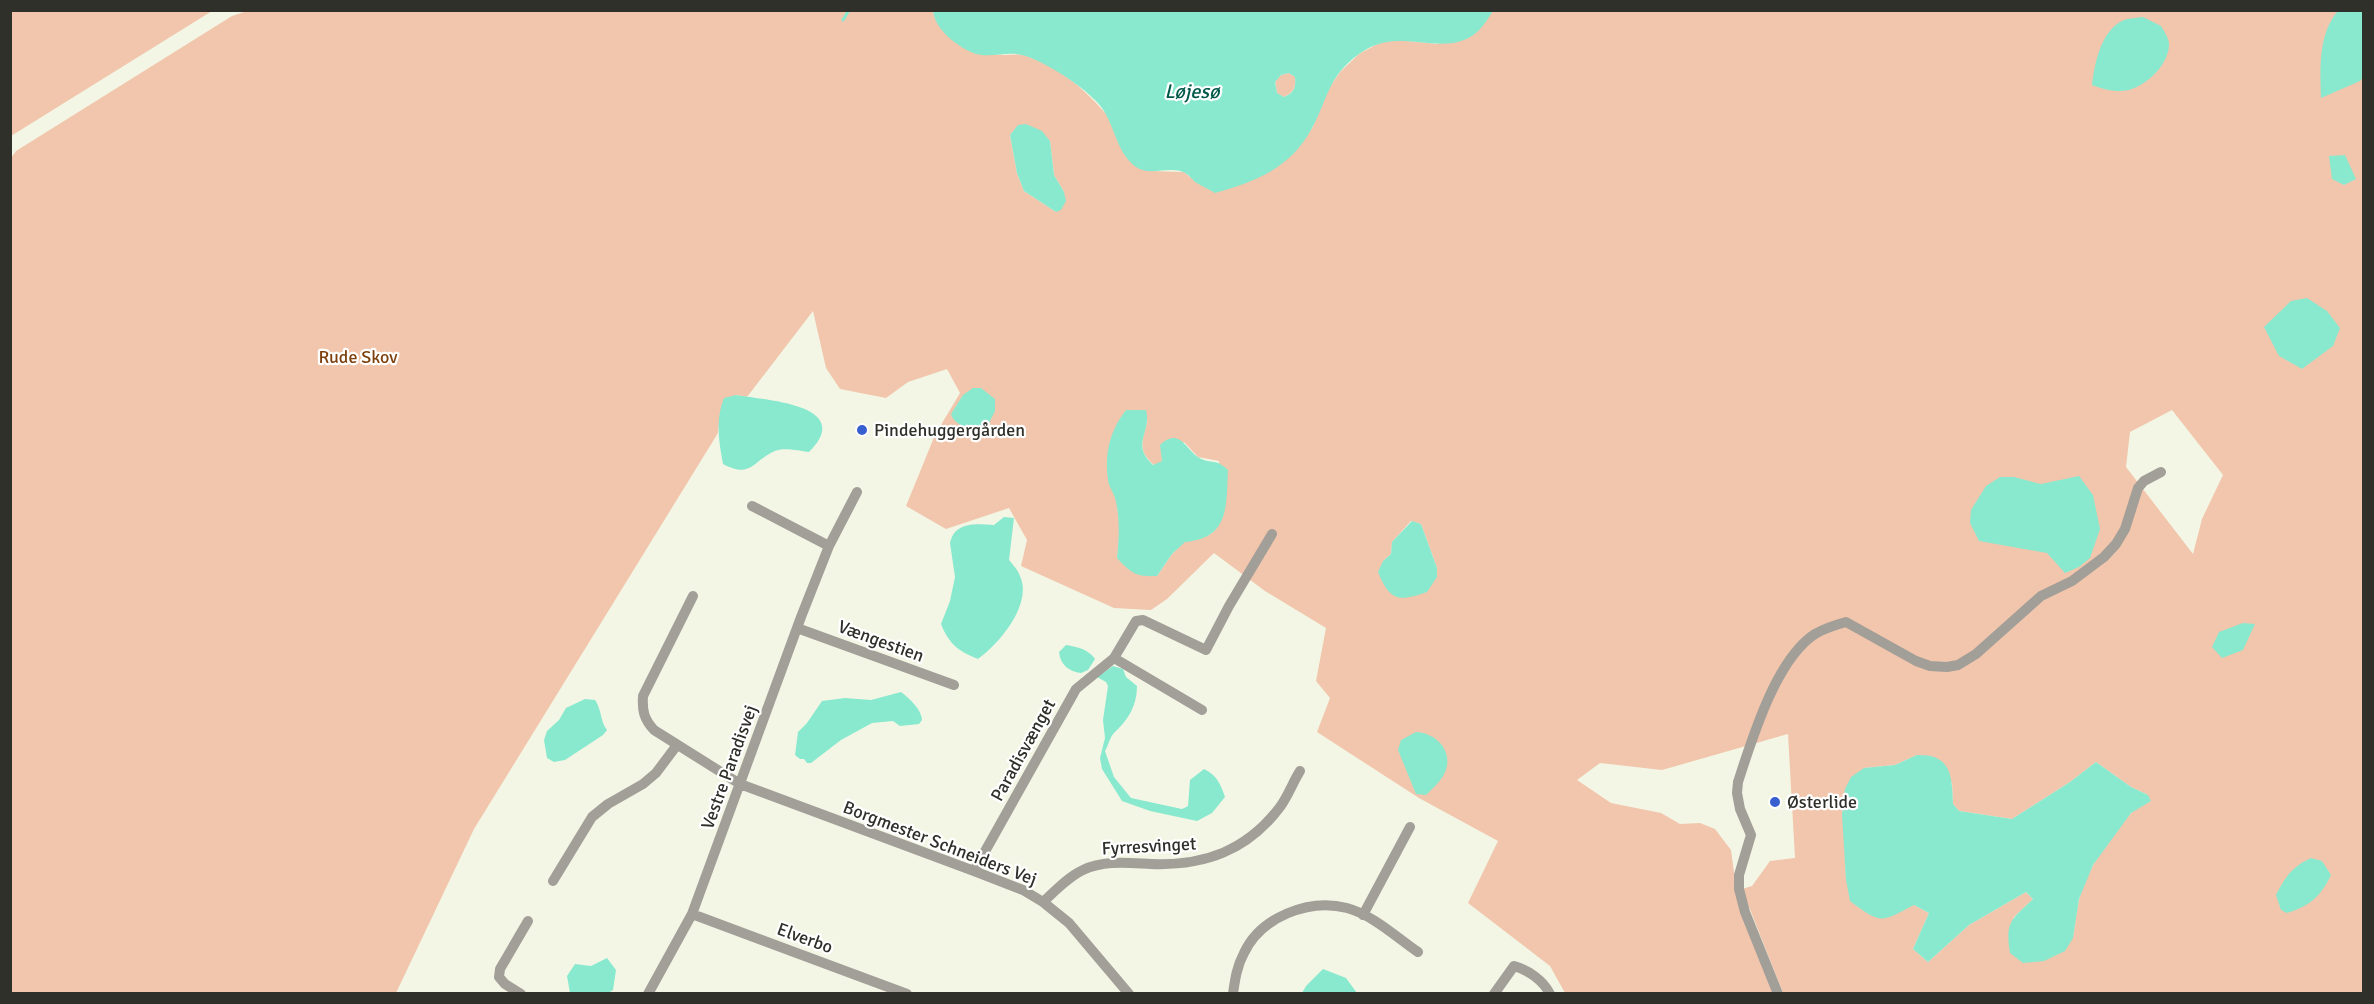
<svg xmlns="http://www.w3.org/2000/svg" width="2374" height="1004" font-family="Signika,sans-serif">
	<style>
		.green { fill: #f1c6ac; fill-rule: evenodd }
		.water { fill: #88e9cf; fill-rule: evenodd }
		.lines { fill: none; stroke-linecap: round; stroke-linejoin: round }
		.stream { stroke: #88e9cf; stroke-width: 3 }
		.street { stroke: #a29e98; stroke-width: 10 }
		.poi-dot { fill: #375fcf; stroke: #fff; stroke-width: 2 }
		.labels { text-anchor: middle; stroke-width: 4.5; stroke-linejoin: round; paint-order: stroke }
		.park-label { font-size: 18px; fill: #7d3f0c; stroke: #fff }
		.poi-label { font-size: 18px; fill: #2f3029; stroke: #fff; text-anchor: start }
		.street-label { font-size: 18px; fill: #2f3029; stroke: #fff }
		.water-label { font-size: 20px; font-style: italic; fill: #015a49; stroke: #fff }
	</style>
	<rect width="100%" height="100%" fill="#f3f6e5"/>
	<path class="green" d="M11,10H212V11L11,136Z
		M250,10L933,11C934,19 941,28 947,34C964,52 980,54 1005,55C1011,55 1017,54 1023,55C1081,72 1116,126 1151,171L1184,172L1195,181L1312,129L1327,91L1340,72L1359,54L1381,42L1398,40L1438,44L1484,22L1493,11H2363V993H1783L1742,889L1752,886L1770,861L1795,858L1788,734L1662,770L1600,763L1577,780L1611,803L1661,813L1680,824L1700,823L1715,829L1731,850L1735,880L1774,993H1565L1550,966L1468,903L1498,841L1419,798L1317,732L1330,698L1316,681L1326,628L1265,591L1214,553L1167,599L1151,610L1114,608L1021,566L1027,540L1009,508L946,529L906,506L935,435L960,393L947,369L908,382L886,398L840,389L826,368L813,311L747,397L736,395L719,424L718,433L474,829L396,993L11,994V158L16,151L232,16ZM1018,126L1050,141L1054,175L1064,192L1056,212L1024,191L1017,173L1010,135ZM2172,410L2223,475L2202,519L2193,554L2126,467L2130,432ZM1148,419C1143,439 1136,450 1154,465L1162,462L1184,442L1198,457L1219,461C1221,498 1235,539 1185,541L1172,554L1157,576L1117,558L1120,527L1116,498ZM1411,521L1421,524L1437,568L1383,561L1391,554L1392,542ZM1917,755L1952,783L1953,804L1959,811L2012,819L2070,782L2096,762L2131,787L2148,795C2120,824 2089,861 2079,900C2076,913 2075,925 2073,938L2013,918L2033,899L2026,892L1969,925L1928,962L1913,949L1929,913L1914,905L1846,880L1845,853L1864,768L1895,765Z
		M1289,73L1295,77C1296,88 1294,92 1284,97L1277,93L1275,81L1281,75Z"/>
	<path class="water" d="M2339,10L2363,11V77L2360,81L2321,98C2320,70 2318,32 2339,10Z
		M933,11V10L1493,11C1489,17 1483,27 1477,32C1455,52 1422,40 1397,41C1384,41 1370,46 1359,54C1327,77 1328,100 1311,130C1290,168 1255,182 1215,193C1209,189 1201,186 1195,182C1192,179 1189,175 1185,173C1170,165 1150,177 1136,167C1118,154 1115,129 1104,111C1093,92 1044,60 1022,55C1008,51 991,58 976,54C959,48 935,30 933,11ZM1289,73L1295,77C1296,88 1294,93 1284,97L1277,93L1275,82L1281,75Z
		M2143,17L2161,26C2164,31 2168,37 2169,43C2170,63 2148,85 2129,90C2116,93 2103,89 2092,85C2095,62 2101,30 2124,20C2130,18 2137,18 2143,17Z
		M1026,124L1042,131L1050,141L1054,175L1064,192L1066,201L1061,210L1056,212L1024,191L1017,173L1010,135L1018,125Z
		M2345,155L2356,179L2344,185L2332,179L2329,156Z
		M2307,298L2327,311L2340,328L2333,346L2302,369L2279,356L2264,327L2291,301Z
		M973,388H981L995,399V411L988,425L976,430C966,427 954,425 951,414L963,395Z
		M736,395C762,400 857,404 809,452C800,451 783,447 775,451C752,461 752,479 723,464C719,442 715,420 724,398Z
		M1126,410H1146C1152,433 1130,444 1153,465L1162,461L1160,445C1179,427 1185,448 1198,457C1209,465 1215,457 1228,470C1226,506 1230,538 1185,542L1172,554L1157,576C1136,577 1131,573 1117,558C1119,538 1120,521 1116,502C1115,494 1109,488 1108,480C1104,455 1110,430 1126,410Z
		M2079,476L2093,495L2100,529L2090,558L2079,567L2065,573L2047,553L1979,541L1970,523L1971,510L1986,486L2000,477H2014L2041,484Z
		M1004,517L1014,518L1009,560C1013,565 1018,570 1020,576C1033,604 999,644 978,659C958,651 949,644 941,624L950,601L955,577L950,543C955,521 977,524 994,525Z
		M1412,521L1421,524L1437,568V577L1427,592C1398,602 1390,601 1378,572L1383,561L1391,554L1392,542Z
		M2243,623L2255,624L2243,650L2222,658L2212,647L2219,632Z
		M1066,645C1078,647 1088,649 1095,659L1088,670L1081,673C1069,672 1060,664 1059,652Z
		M1113,666L1123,669L1126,677L1137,686C1137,706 1128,720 1114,733C1110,737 1108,746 1105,751L1114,777L1131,798L1182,809L1188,806L1190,780L1204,769C1217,775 1221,785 1225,797L1212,813L1197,821L1150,811L1122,801L1102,769L1100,758L1105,738L1103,720L1108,686L1106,682L1097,677Z
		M901,692C909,698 922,710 922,720L919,724L900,726L893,721L872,723L841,740L811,763H807L804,759H800L795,755L798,732L807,723L822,701L845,698L871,700Z
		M585,699L595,700C602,710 600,721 607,730L603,735L565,760L554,762L547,758L544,740L547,731L559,720L566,708Z
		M1416,732C1438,733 1456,754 1443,776C1439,783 1432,789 1426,795L1416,794L1398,750L1401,740Z
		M1917,755C1951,754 1952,775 1953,804L1959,811L2012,819L2070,782L2096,762L2131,787L2148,795L2151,801L2131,813L2093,865L2079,899L2073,938L2065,951L2044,961L2023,963L2010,953C2005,922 2011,920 2033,899L2026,892L1969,925L1928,962L1913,949L1929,913L1914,905C1880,923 1881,924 1850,901L1846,880L1842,815L1845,789L1851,777L1864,768L1895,765Z
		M2311,858L2322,861L2331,875C2321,896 2310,906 2287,913L2281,910L2276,895C2285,877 2292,867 2311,858Z
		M607,958L616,970L613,990L608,993H570L567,976L575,964L591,966Z
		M1323,969L1346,978L1357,993H1302L1306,986Z"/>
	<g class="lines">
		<path class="stream" d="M843,20L849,10"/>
		<path class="street" d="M752,506L829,546
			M693,596L643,696C642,711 644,719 654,730L740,784L974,871L1023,890L1043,902L1069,923L1129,994
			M797,628L954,685
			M1114,658L1202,710
			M974,871L1076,689L1114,658L1136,621L1143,620L1206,650L1229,606L1272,534
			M553,881L592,817L608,804L643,784L656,773L677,745
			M1043,902C1055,891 1068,877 1083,870C1104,860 1128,863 1151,864C1204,866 1247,851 1280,807C1288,796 1293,782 1300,771
			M692,914L907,994
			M1363,915L1410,827
			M521,994L505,984L499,977L500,969L528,921
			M648,994L692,914L801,617L829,546L857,492
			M1233,994C1235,979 1237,966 1244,953C1261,917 1309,898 1347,908C1373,915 1396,937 1418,952
			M1494,994L1514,966C1528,970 1543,980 1550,994
			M1778,994L1745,912L1739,889V875L1751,835L1740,809L1737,793L1738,782C1752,739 1776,659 1815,634C1825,628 1835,625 1846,622L1916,661L1930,666L1947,667L1958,665L1976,654L2041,596L2072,581L2104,557L2116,544L2125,529L2138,488L2144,481L2161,472"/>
	</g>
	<g class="poi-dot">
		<circle cx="862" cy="430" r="6"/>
		<circle cx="1775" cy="802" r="6"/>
	</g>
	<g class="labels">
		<g class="park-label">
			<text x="358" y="363">Rude Skov</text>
		</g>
		<g class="poi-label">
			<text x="874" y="436">Pindehuggergården</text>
			<text x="1787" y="808">Østerlide</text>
		</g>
		<g class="street-label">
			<text transform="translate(881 641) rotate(20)" y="6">Vængestien</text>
			<text transform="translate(1023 750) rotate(-61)" y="6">Paradisvænget</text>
			<text transform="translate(729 767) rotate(-70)" y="6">Vestre Paradisvej</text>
			<text transform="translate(940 843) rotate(21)" y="6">Borgmester Schneiders Vej</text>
			<text transform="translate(1149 846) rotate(-3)" y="6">Fyrresvinget</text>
			<text transform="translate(805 938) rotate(20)" y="6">Elverbo</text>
		</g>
		<g class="water-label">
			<text x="1192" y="98">Løjesø</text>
		</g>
	</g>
	<rect width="2374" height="1004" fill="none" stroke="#2f3029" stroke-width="24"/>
</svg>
